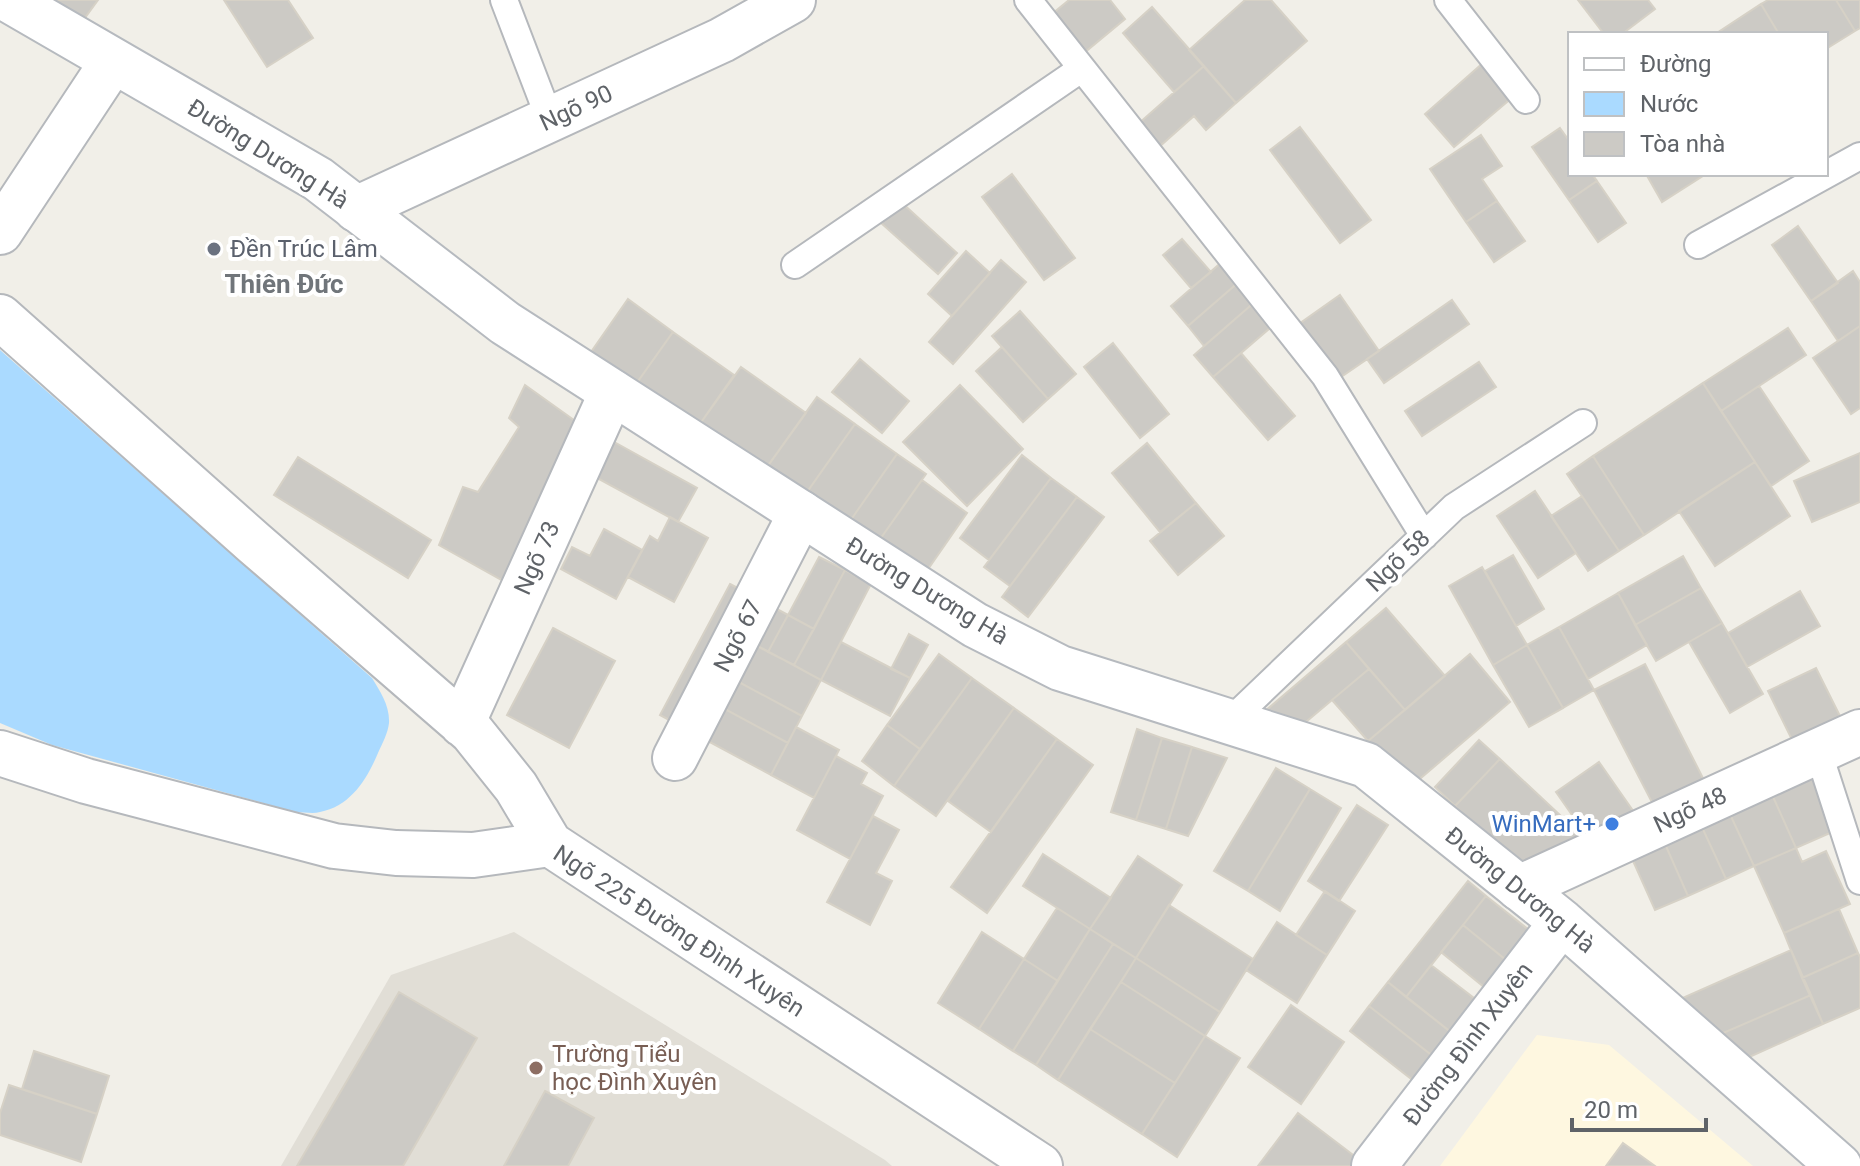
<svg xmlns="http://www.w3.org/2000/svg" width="1860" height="1166" font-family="Roboto,sans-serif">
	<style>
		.commercial { fill: #fef7e0 }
		.education { fill: #e1ded6 }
		.water { fill: #aadaff }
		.building { fill: #cccac5; stroke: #d6d1c6; stroke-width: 2 }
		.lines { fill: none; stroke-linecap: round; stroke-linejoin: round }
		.lane-casing { stroke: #b5b8bc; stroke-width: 30 }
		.street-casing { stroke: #b5b8bc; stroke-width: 48 }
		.secondary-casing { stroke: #b6babf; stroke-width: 48 }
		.lane { stroke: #fff; stroke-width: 26 }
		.street { stroke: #fff; stroke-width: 44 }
		.secondary { stroke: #fff; stroke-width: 44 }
		.worship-dot { fill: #6b7280; stroke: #fff; stroke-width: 3 }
		.shop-dot { fill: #3f7fe0; stroke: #fff; stroke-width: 3 }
		.education-dot { fill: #8d6e63; stroke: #fff; stroke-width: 3 }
		.labels { text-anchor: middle; stroke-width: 8; stroke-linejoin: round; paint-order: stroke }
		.street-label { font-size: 24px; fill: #5f6368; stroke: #fff }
		.worship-label { font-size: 24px; fill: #5b616d; stroke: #fff; text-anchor: start }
		.shop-label { font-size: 24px; fill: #366cbe; stroke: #fff; text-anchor: end }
		.education-label { font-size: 24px; fill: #785e54; stroke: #fff; text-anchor: start }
		.neighbourhood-label { font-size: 26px; font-weight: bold; fill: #70757a; stroke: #fff }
	</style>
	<rect width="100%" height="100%" fill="#f1efe8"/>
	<path class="commercial" d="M1537,1035L1609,1045L1753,1166H1440Z"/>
	<path class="education" d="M514,932L885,1160L892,1166H281L391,975Z"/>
	<path class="water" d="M0,350L372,678C380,691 390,706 389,723C388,733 382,744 378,753C367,779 351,806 320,812C313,814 304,812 296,812L52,745L0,723Z"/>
	<path class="building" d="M45,0H98L79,26Z
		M224,0H288L313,38L267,67Z
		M1069,0H1110L1125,19L1084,53L1052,14Z
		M1245,0H1271L1307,41L1236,103L1189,50Z
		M1578,0H1648L1655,9L1622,34H1604Z
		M1768,0H1836L1855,31L1826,49V34H1779L1761,4Z
		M1836,0H1860V28L1855,31Z
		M1761,4L1779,34H1718L1717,33Z
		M1152,7L1204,66L1174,92L1123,33Z
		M1483,63L1513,97L1454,147L1425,114Z
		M1204,66L1236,103L1206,130L1194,116L1159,147L1138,124Z
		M1300,127L1371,220L1340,243L1270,150Z
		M1560,128L1570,142V174H1592L1597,181L1569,200L1532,147Z
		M1481,135L1502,166L1482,179L1497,201L1466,222L1430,169Z
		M1012,174L1075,258L1044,280L982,197Z
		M1646,174H1706L1662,202Z
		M1597,181L1626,223L1598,242L1569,200Z
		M1497,201L1525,241L1494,262L1466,222Z
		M901,202L957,253L938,274L881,223Z
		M1798,226L1838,283L1811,301L1772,245Z
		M1182,239L1211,272L1191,288L1163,255Z
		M966,251L990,273L952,316L928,294Z
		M1001,260L1026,282L953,364L929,342Z
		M1223,261L1240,281L1188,326L1171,306Z
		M1853,271L1860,282V326L1838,341L1811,301Z
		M1240,281L1257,300L1204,346L1188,326Z
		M1340,295L1379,351L1335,381L1296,326Z
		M628,299L673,332L636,384L591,352Z
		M1257,300L1276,323L1213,377L1194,355Z
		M1452,300L1469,324L1384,383L1367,359Z
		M1020,311L1076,374L1048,399L992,336Z
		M1860,326V408L1851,414L1813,358Z
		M1788,328L1806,355L1721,411L1703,383Z
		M673,332L734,375L697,428L636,384Z
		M1113,343L1169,414L1140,438L1084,367Z
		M1002,347L1048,399L1023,422L976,371Z
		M1241,353L1295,416L1268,440L1213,377Z
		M860,359L909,401L882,433L832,392Z
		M1479,362L1496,387L1422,436L1405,411Z
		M741,367L806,413L762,474L697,428Z
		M1703,383L1755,462L1644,535L1593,456Z
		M525,385L574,420L507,583L439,545L463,487L478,492L519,427L509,418Z
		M960,385L1023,449L967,506L903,442Z
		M1759,386L1809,461L1771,486L1721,411Z
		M817,397L855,424L800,502L762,474Z
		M855,424L897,454L843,531L800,502Z
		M607,438L697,488L678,522L588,473Z
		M1147,443L1196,503L1160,532L1112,473Z
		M1860,453V502L1812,522L1794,481Z
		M897,454L926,474L871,552L843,531Z
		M1022,455L1051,478L989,560L960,538Z
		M1593,456L1644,535L1619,551L1567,474Z
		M298,457L431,540L408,578L274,495Z
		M1755,462L1790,516L1715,566L1679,511Z
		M1051,478L1077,497L1010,586L984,567Z
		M922,480L967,513L917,585L871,552Z
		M1535,491L1576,553L1538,578L1497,516Z
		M1582,496L1619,551L1588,571L1551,516Z
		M1077,497L1104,517L1028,617L1002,597Z
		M1196,503L1224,536L1178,575L1150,541Z
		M670,517L708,538L674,602L628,577L650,536L658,541Z
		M604,529L642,550L616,599L561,569L572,547L590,556Z
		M1513,555L1544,609L1516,626L1485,571Z
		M1683,556L1701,588L1635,625L1618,593Z
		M819,557L845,570L814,629L788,615Z
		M1482,567L1527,645L1493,665L1449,586Z
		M845,570L871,584L821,680L794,665Z
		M730,584L762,601L693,733L660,715Z
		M1701,588L1722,623L1656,661L1635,625Z
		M1800,591L1820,626L1747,667L1728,633Z
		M1618,593L1647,645L1588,679L1559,627Z
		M762,601L788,615L768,652L743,638Z
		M1386,608L1445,676L1405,710L1346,642Z
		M788,615L814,629L794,665L768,652Z
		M1722,623L1763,694L1730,713L1689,642Z
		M1559,627L1594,690L1563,708L1527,645Z
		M553,628L615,661L569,748L507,715Z
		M909,634L928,645L910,678L891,669Z
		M743,638L821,680L802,716L724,674Z
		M841,642L910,678L890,716L821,680Z
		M1346,642L1369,669L1301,726L1264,712Z
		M1527,645L1563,708L1529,727L1493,665Z
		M939,654L972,678L920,749L887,725Z
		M1470,654L1510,702L1408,789L1368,741Z
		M1645,664L1708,788L1658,814L1594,690Z
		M1816,668L1846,728L1798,752L1768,691Z
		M1369,669L1405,710L1368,741L1332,700Z
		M724,674L802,716L788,743L710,701Z
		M972,678L1014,708L936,816L894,786Z
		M710,701L788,743L771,775L693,733Z
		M1014,708L1057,739L991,832L948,801Z
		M887,725L920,749L894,786L862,761Z
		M796,727L839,750L814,798L771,775Z
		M1137,729L1162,738L1136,820L1111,812Z
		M1162,738L1192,747L1166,829L1136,820Z
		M1057,739L1093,765L987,913L951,887Z
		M1479,740L1500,759L1455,806L1435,787Z
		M1192,747L1227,758L1188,836L1166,829Z
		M836,756L867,773L861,784L883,796L850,859L797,830Z
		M1500,759L1590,843L1533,879L1455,806Z
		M1599,762L1636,815L1593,845L1556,792Z
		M1807,763L1837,830L1796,848L1766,781Z
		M1276,768L1310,789L1248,891L1214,871Z
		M1766,781L1796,848L1754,866L1723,799Z
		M1310,789L1341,808L1280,911L1248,891Z
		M1723,799L1754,866L1726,879L1695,812Z
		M1357,805L1388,825L1339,901L1308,881Z
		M1695,812L1726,879L1688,896L1658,828Z
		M873,816L899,830L876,873L892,881L870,925L827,902Z
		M1658,828L1688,896L1655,910L1625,843Z
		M1796,848L1802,862L1826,851L1850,904L1784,933L1754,866Z
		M1043,854L1111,898L1090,929L1023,886Z
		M1138,856L1182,885L1136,958L1090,929Z
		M1468,881L1486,896L1406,997L1388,982Z
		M1325,891L1355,911L1327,955L1296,935Z
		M1486,896L1529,930L1506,960L1463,925Z
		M1169,905L1253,959L1220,1012L1136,958Z
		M1057,908L1090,929L1058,981L1024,959Z
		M1839,909L1858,953L1802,978L1784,933Z
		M1277,922L1327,955L1297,1003L1246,970Z
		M1463,925L1506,960L1484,987L1441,952Z
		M1090,929L1113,944L1036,1065L1013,1051Z
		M982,932L1024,959L979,1029L938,1003Z
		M1113,944L1136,958L1058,1080L1036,1065Z
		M1791,950L1811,995L1707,1040L1669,1004Z
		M1858,953L1860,957V1008L1823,1024L1802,978Z
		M1136,958L1220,1012L1205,1036L1121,982Z
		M1024,959L1058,981L1013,1051L979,1029Z
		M1431,965L1483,1005L1457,1037L1406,997Z
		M1121,982L1205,1036L1175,1083L1090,1029Z
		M1388,982L1457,1037L1439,1061L1369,1006Z
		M399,992L477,1038L403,1166H297Z
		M1811,995L1823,1024L1738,1062L1707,1040Z
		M1291,1005L1344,1042L1301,1104L1248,1067Z
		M1369,1006L1439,1061L1419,1085L1350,1031Z
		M1090,1029L1175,1083L1142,1134L1058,1080Z
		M1205,1036L1240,1058L1177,1157L1142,1134Z
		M34,1051L109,1076L97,1114L22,1089Z
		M9,1085L97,1114L81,1162L0,1135V1113Z
		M545,1091L594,1118L568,1166H504Z
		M1298,1113L1365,1164L1364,1166H1258Z
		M1623,1143L1655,1166H1606Z"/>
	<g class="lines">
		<g class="lane-casing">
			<path id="lane" d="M504,0L550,120
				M1028,0L1325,376L1424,536
				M1448,0L1526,100
				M1698,245L1860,156
				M795,265L1081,69
				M1229,722L1454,507L1583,423
				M1818,751L1860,881"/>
		</g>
		<g class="street-casing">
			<path id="street" d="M356,209L722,40L793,0
				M0,232L113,61
				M0,317L254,543L472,732L516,787L550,844
				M462,724L612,392
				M0,753L86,781L334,846L396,853L473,855L550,844L1040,1166
				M675,758L801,513
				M1519,888L1860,732"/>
		</g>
		<g class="secondary-casing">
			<path id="secondary" d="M9,0L318,179L505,323L975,625L1060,668L1366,765L1562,922L1839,1166
				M1374,1166L1562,922"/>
		</g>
		<use href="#lane" class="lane"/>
		<use href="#street" class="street"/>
		<use href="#secondary" class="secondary"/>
	</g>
	<circle class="worship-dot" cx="214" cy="249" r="8"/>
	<circle class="shop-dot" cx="1612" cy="824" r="8"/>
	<circle class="education-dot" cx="536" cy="1068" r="8"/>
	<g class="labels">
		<g class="street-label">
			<text transform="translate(576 108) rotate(-25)" y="8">Ngõ 90</text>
			<text transform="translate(268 154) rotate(32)" y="8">Đường Dương Hà</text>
			<text transform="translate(537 558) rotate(-66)" y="8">Ngõ 73</text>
			<text transform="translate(1398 561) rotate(-44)" y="8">Ngõ 58</text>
			<text transform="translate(927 591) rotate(31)" y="8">Đường Dương Hà</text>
			<text transform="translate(738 636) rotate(-63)" y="8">Ngõ 67</text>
			<text transform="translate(1690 810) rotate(-25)" y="8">Ngõ 48</text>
			<text transform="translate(1520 890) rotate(39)" y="8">Đường Dương Hà</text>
			<text transform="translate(679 931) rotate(33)" y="8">Ngõ 225 Đường Đình Xuyên</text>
			<text transform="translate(1468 1044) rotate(-53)" y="8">Đường Đình Xuyên</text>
		</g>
		<g class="worship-label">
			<text x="230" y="257">Đền Trúc Lâm</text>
		</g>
		<g class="shop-label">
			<text x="1596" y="832">WinMart+</text>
		</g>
		<g class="education-label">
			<text x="552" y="1062">Trường Tiểu<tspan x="552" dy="28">học Đình Xuyên</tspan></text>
		</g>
		<g class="neighbourhood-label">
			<text x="284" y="293">Thiên Đức</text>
		</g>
	</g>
	<rect x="1568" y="32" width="260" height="144" fill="#ffffff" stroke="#bfc1c3" stroke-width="2"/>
	<rect x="1584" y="58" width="40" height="12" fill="#ffffff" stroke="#bfc1c3" stroke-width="2"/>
	<text x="1640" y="72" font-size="24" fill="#5f6368">Đường</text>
	<rect x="1584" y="92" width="40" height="24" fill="#aadaff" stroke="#bfc1c3" stroke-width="2"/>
	<text x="1640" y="112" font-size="24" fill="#5f6368">Nước</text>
	<rect x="1584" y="132" width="40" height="24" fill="#cccac5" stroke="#bfc1c3" stroke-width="2"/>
	<text x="1640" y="152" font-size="24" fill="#5f6368">Tòa nhà</text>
	<path d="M1572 1118v12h134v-12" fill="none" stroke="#5f6368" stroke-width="4"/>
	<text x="1584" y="1118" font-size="24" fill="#5f6368" stroke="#ffffff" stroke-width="6" paint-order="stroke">20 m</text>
</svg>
